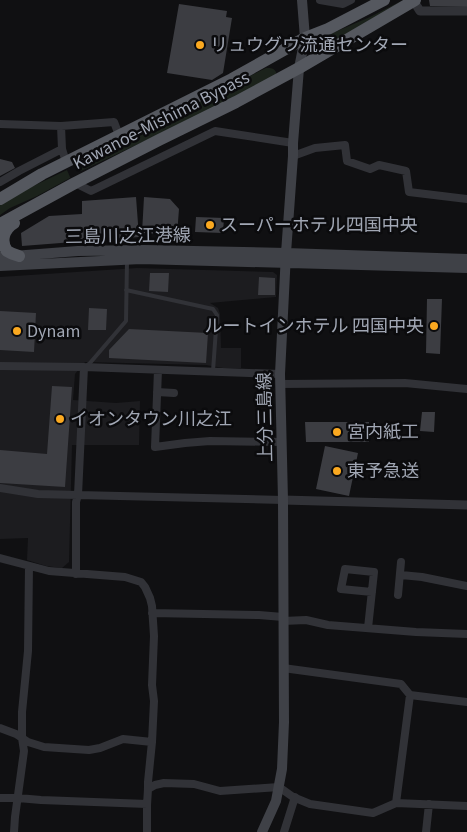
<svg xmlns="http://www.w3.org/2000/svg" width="467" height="832" font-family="'Source Sans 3','Noto Sans JP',sans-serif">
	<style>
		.built { fill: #1c1c1f }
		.green { fill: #1b221b }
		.building { fill: #3c3d42 }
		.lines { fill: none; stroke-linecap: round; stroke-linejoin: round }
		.service { stroke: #313237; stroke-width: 4 }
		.minor { stroke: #313237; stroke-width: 8 }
		.tertiary { stroke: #313237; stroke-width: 9 }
		.secondary { stroke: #3f4147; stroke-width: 10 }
		.trunk { stroke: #55585f; stroke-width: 12 }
		.poi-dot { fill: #fba920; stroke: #0b0b0d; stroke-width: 2 }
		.labels { text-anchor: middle; stroke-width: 5; stroke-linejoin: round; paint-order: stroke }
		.poi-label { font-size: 18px; fill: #a1a7b4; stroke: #0b0b0d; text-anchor: start }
		.street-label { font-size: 18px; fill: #a1a7b4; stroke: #0b0b0d }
	</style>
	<rect width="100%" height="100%" fill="#101012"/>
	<path class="built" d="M137,268L273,272L277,275L276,297L210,303L218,308L220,314L221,348H241V368H223L206,365L85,362L75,374L73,400L116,403L140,401L139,445H72L69,562L62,568L46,566L27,560L28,538L0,539V277Z"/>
	<path class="green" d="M403,0L323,48L318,46L319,41L321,38L370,17Z
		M266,68C271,68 274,68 276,72V76L196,117L81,171L75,168L73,164Z
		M67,170L70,177V178L37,196L10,208L0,215V205L27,189Z"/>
	<path class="building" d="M429,0H467V7L430,6Z
		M179,4L227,11L226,17L232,18L223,73L212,80L167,73Z
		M0,159L12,162L15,168L0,176Z
		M136,197L139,237L22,246L21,233L49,216L82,214V201Z
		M144,197L170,199L179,209L177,235L142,233Z
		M196,217L224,218L223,233L195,232Z
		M150,273H169L168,292L149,291Z
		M259,277L275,278V295H258Z
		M427,299H442L440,354L426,353Z
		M89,308L107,309L106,330H88Z
		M0,311L36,313L34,352L0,350Z
		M129,329L208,333L206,363L109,358V350Z
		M52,386L72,387L65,487L0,483V450L47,454Z
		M422,412H435L434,432L420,431Z
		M305,422H369V442H306Z
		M325,446L358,453L349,496L316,489Z"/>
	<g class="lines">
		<path class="service" d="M126,290L213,309L217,315L213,371
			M86,366L90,363L126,321L127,261"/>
		<path class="minor" d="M320,0L343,4L351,0
			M0,124L61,126L114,122L119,135
			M61,126L62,149L66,162
			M293,156L315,148L345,145L347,161L370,169L379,165L406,171L409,192L467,199
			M0,182L19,171L62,149
			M75,183L91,191L215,131L293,143
			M0,366L84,367L280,374
			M158,370L155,447L185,443L210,441L281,442
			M280,384L405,383L467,389
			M157,392L174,393
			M0,488L38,494L78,495L84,367
			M0,558L49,571L125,577L141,582L145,587L150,598L152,606L154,636L152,685L154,701L152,742L148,782V789L147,805V832
			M76,574V502L78,495L283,500
			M401,575L422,577L467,586
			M398,595L401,562
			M152,613L259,615L283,617
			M283,621L306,620L328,625L416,632L467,634
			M368,628L374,572L345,569L341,589L372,592
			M283,668L401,684L410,695L467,702
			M0,728L16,734L28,742L44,747L89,750L100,748L123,739L152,742
			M148,789L155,785L164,783L194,784L220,791L279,787L293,797L310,804L373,813L396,803L467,806
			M0,798H18L41,800L147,804
			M396,803L410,695
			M14,832L15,817L24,751L22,738V712L28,651L29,566
			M284,832L295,797
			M426,832L429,804"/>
		<path class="tertiary" d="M413,0L420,11H467
			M283,500L467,505"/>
		<path class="secondary" d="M0,257L78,251L144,250L286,253L467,259
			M0,266L141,259L467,268
			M262,832L276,801L282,769L284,722L283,500L280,374L286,253L293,156V143L299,68L305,38L302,0"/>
		<path class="trunk" d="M0,199L42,174L232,79L305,38L328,29L384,0
			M14,223C4,229 0,241 7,251C10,253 15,255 19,256
			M0,224L75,183L159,140L236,102L299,68L415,0"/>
	</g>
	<g class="poi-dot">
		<circle cx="200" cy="45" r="5"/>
		<circle cx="210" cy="225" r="5"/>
		<circle cx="434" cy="326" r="5"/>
		<circle cx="17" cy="331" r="5"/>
		<circle cx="60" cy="419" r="5"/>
		<circle cx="337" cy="432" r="5"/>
		<circle cx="337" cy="471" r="5"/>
	</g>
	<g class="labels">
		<g class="poi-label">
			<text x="210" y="51">リュウグウ流通センター</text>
			<text x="220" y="231">スーパーホテル四国中央</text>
			<text x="424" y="332" text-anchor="end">ルートインホテル 四国中央</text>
			<text x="27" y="337">Dynam</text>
			<text x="70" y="425">イオンタウン川之江</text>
			<text x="347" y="438">宮内紙工</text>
			<text x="347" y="477">東予急送</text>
		</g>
		<g class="street-label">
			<text transform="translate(161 120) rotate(-27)" y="6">Kawanoe-Mishima Bypass</text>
			<text transform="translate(128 236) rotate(-1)" y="6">三島川之江港線</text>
			<text transform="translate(265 417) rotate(-91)" y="6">上分三島線</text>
		</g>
	</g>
</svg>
